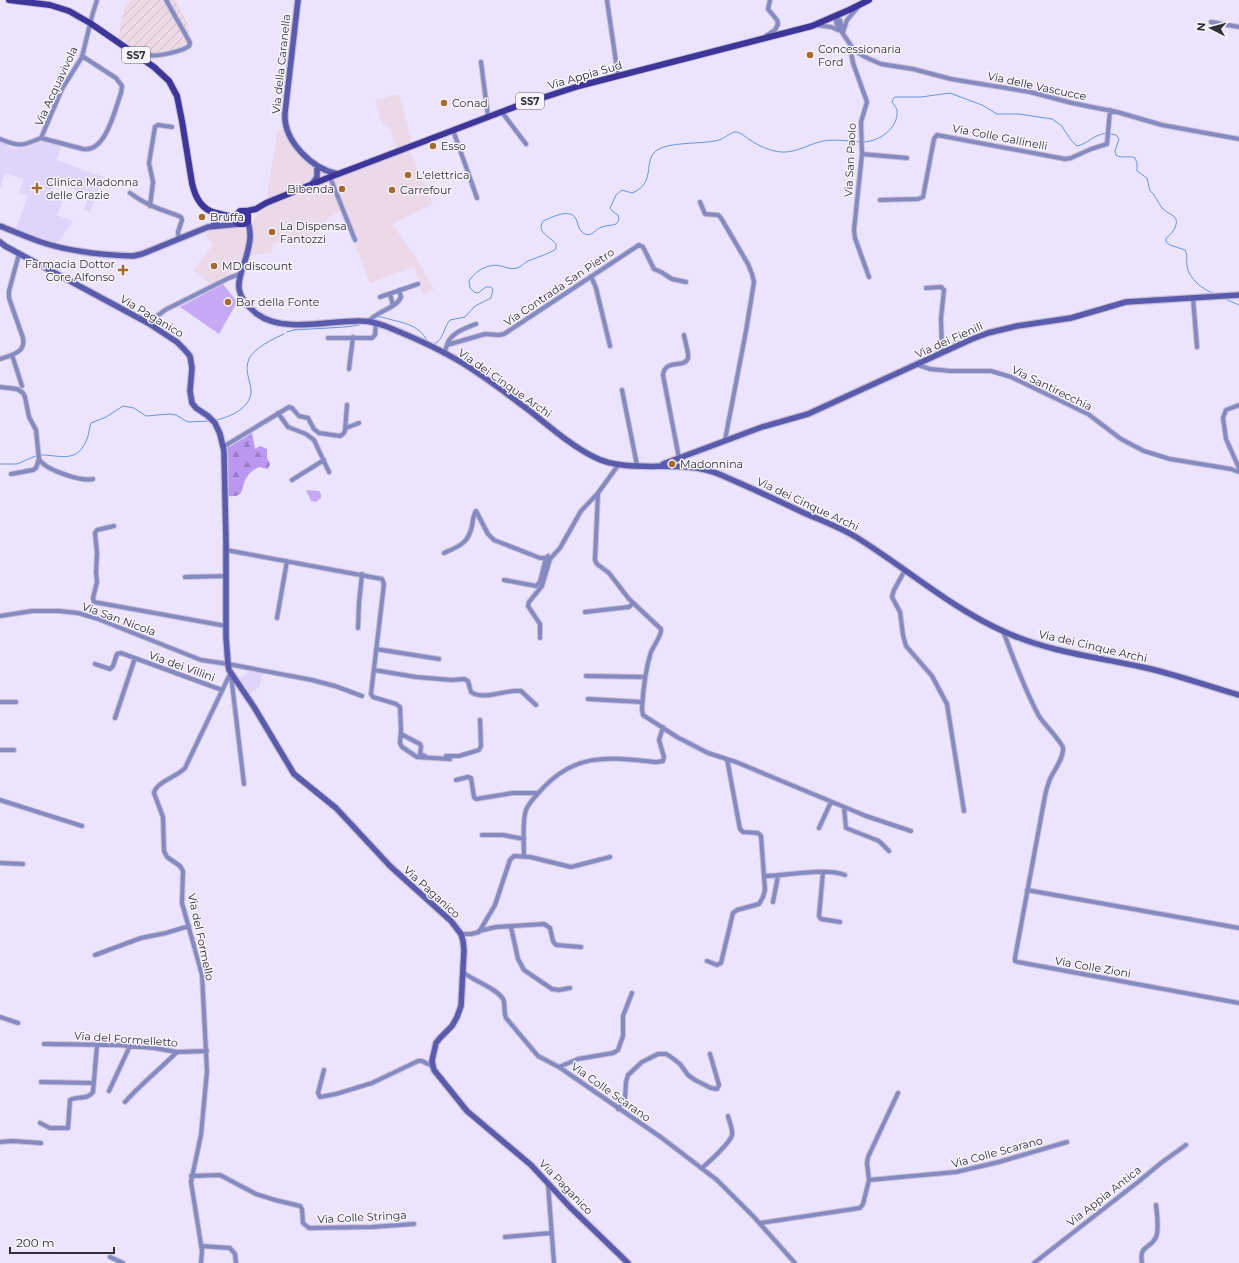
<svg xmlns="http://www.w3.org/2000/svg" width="1239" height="1263" font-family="Montserrat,sans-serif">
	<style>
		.commercial { fill: #ebd8e8 }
		.industrial { fill: url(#industrial-furrows) }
		.built { fill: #e1d4fa }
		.grass { fill: url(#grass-tufts) }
		.forest { fill: url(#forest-firs) }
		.green { fill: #c5a9f4 }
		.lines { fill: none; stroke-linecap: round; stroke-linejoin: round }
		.stream { stroke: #6595e1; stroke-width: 1 }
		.street-casing { stroke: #c7c0d6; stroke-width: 6 }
		.secondary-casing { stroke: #c7c0d6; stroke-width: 8 }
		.primary-casing { stroke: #c7c0d6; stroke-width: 8 }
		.street { stroke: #868ac2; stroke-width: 4 }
		.secondary { stroke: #5a5bac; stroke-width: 5.5 }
		.primary { stroke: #3e359a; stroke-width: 6 }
		.poi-dot { fill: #a7692f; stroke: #f7f5fb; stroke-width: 1.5 }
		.labels { text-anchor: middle; stroke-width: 3; stroke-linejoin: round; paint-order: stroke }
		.shield { fill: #f7f5fb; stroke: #6d6a74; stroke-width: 1 }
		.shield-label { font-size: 10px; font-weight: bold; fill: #322e3a }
		.poi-label { font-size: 11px; fill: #322e3a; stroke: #f7f5fb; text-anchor: start }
		.street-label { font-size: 11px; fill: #322e3a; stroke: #f7f5fb }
	</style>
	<defs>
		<pattern id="industrial-furrows" width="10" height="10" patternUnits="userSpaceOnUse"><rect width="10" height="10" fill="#edd8e6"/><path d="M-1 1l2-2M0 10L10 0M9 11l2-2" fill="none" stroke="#ccbac6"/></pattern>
		<pattern id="grass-tufts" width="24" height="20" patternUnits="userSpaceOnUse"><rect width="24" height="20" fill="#c5a9f4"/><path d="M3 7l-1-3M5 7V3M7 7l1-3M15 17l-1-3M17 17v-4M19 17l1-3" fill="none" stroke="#a18ac7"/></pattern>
		<pattern id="forest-firs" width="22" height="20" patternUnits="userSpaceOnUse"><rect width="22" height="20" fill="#ba98ef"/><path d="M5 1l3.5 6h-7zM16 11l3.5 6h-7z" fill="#987cc3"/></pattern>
	</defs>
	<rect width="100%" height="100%" fill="#ece4fd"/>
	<path class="commercial" d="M399,94L412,142L410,151L433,204L392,224L420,264L434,290L423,295L414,267L370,283L342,211L327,218L326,224L315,236L272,244L273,252L250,256L253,245L252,225L254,219L265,208L278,130L288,128L296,143L309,155L328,170L337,171L396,149L390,128L381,122L375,100Z
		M235,226L243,228L246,235V247L242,258L234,270L216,282L210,284L193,270L213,245L207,238V233L209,230H222Z"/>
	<path class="industrial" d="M131,0H175L188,24L190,41L178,49L164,50L155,55L147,54L118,40L124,8Z"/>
	<path class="built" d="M0,141L6,143L8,147L13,148H22L43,141L61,146L57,160L103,177L90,212L84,210L89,196L56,181L50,196L63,201L57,215L73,221L61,239L58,241L55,242L34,235L16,228L28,196L19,193L23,179L5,173L0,189Z
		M251,670L263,672L259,687L248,695L238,680Z"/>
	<path class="grass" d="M306,490L319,491L321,494V498L316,502L311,501Z"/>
	<path class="forest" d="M252,433L255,449L260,446L267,449V458L270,464L268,469L259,467C255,469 250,472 247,477C240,486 247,498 228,496L227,457L225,448L231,446Z"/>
	<path class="green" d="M223,284L237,302L219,334L180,307Z"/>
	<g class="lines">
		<path class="stream" d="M1110,134L1116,135L1119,139L1115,151L1116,155C1121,159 1129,155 1135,158L1137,163V171L1147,178L1150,191C1156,195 1158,204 1163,209C1167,213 1173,214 1176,219C1178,226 1172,234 1166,238V242L1170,245L1185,250C1188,255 1186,260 1187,266C1189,279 1203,290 1215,294
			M863,142C879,142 899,128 897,110C896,107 894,105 892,102L893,99L895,97H921L950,93L982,105L997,114H1019L1052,119L1061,125L1071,140L1077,146C1088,144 1092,135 1107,133
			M1223,298L1239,305
			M378,317H382C400,323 419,323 427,341
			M287,332L294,330L345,327L359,325
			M434,344C444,340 443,328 450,320L465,317L475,306L491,298L493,290L491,287H486L478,293L474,292L470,288L469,281C476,270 489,263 501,266C506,267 512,270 517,268C521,267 524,263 528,261C537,257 547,255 556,249V244C550,236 536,233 543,221C551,218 570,207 576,219C578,223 578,227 581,231C591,240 593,230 602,227C607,225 611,226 616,224L619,220L618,215L612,211L610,208L616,195L622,190L632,193C657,183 642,161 657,150C669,142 699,144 715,141C722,140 727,135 734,132C741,132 744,136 750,140C759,146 770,151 781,152C796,153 809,144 823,141C835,139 847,141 860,142
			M216,420C231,417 252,407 251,390C250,379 244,370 249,359C253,349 274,338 284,334
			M41,455C61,455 77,464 87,439C89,434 89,428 91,423L106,417L123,406L134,408L146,416L169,414L176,415L188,422L209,421
			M0,464H17L38,455"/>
		<g class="street-casing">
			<path id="street" d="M607,0L618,76
				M835,17L837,25L854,50L865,57L881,64L913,69L951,79L1030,92L1072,103L1117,112L1162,125L1239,139
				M835,17L840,20L842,28
				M1211,22L1239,27
				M816,25L831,27L841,31
				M843,32L847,20L858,7
				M766,36L775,30L778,24L777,20L768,9L770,0
				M850,46L853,63L867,102L861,122L862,154L854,230L855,238L869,277
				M129,50C136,47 142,53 150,55C157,57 183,51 189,46L190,43L188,39L166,0
				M481,62L488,116
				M501,111L526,144
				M453,130L477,198
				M41,138L83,149C106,153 115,109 121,93L122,86L116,78L82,56
				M0,139C20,147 22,146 41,138L62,89L82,57L92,16L97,0
				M862,154L907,158
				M330,177L355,240
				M130,193C149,207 161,209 181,217L182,220L178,232L179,239
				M880,200L918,199L923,197L934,139L937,135L1065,159L1071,158L1091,149L1107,144L1110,110
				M700,202L705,214L718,215L721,218L748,264L752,274L754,282L746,331L725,440
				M150,206L153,182L149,163L155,127L158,125L172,127
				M591,276L596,288L610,346
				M926,288L941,287L944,290L941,318L942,353
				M390,294L393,305
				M380,297L418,284
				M1193,298L1197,347
				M369,321C377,311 397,308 401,297L399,290
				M148,323L165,310L229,278L240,274
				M328,338H372L375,335L376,323
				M447,345C450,333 466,328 476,324
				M444,354L447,345L485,334L499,335L504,334L639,245L643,247L654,269L661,272L672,279L686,282
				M12,355L22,386
				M0,359C11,355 26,353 23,338L9,298V291L19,254
				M918,365L930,369L951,371H991L1011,377L1088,414L1121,439L1144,451L1170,459L1231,469L1239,472
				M349,369L353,337
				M0,387L17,389L23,393L25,397L29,417L36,430L39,459L36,468L33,470L11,474
				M622,390L637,465
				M1239,405L1226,410L1223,418L1226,439L1239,468
				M278,413L288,427L306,434L314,440L329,472
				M346,428L359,423
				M223,447L289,407L292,408L299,416L308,418L314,429L319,433L340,436L343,434L345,431L347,405
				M679,458L663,375C665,358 685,369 688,358C689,352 685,342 684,335
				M39,459C45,470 82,482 93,479
				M619,464L598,493L595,560L597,564L609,573L629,599L661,629C662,635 654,645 651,652C645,671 643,690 642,709L643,715L677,737L708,753L736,762L866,816L911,831
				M292,480L324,460
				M114,526L97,530L95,533L97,553L96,572L97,582L93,598L94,602L226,626
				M226,550L382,579L384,584L371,694L373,697L396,704L400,707L401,730L400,743L402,747L417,757L450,759
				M444,553C459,546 468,544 472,526C473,521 473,515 476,511L488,534L494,540L540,558H546
				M905,570L894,590L892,597L900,612L903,635L906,646L932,676L947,704L964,811
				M185,577L226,576
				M504,580L536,586L540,582L546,558L548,556
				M585,612L629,607L633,603
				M0,616L32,611H59L78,613L98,619L201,660L228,664L312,680L335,686L362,696
				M277,618L287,561
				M358,628L359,603L362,574
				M1003,631C1014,659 1024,689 1039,716C1043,723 1062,742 1063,748C1064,758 1054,770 1050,779C1048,784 1046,790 1045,796L1015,958V961L1018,962L1239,1003
				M540,638V624L528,606L529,602L542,586L550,559L560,548L581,511L598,493
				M376,649L439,659
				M95,664L110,669L113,666L117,654L121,653L222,690
				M374,670L416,677L452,680L464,679L468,681L471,692C483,701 507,689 521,691L536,705
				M231,675L244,784
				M586,676L645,677
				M588,699L642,702
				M0,702H16
				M115,718L135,658
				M401,734L420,744L421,747L420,754L425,756
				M0,750H14
				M446,756H459L479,750L481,746L480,720
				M456,780L468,777L471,778L474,797L476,799L513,793H538
				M0,800L82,826
				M844,807L846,828L879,841L889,851
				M819,828L831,802
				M482,835H503L524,839
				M524,856C524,844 522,821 526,810C529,802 537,795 543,788C578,751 611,758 657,762L663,761L664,757L659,740L663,727
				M0,863L23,864
				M823,872L819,916L821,919L840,922
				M764,876C787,876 825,867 845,875
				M1027,890L1239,928
				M773,902L778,876
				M511,927L518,959L524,970L552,989L559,990L570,988
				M479,931L496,927L544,924L550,928L553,941L556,945L581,947
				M461,934H471L479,932L495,905L510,860L514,856L530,857L571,867L610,857
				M95,955L141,938L166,933L189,926
				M707,961L717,965L721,963L733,913L737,910L759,904L763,897L765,890L761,836L758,833L743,832L740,829L727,759
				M463,972C473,981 497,988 503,999C506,1005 503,1011 506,1018L538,1056L559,1067L662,1138L717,1180L754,1217L795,1263
				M0,1017L18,1023
				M44,1044L117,1045L154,1048L177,1052L207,1051
				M559,1067L578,1059L613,1053L618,1050L623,1036V1016L632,993
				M324,1070L318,1093L320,1097L336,1094L372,1083L418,1061H422L432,1066
				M41,1082L94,1083
				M109,1091L130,1046
				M125,1102C141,1084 160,1069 177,1052
				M618,1109L625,1098L626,1082L628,1075L642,1062L658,1054H666L671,1057L680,1064L688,1075L695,1080L711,1088L717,1089L719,1085L710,1054
				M40,1123L50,1128H68L70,1100C77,1096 88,1100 93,1092L97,1045
				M0,1142L12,1141L41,1143
				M702,1168C709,1162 730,1143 732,1135C733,1129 729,1121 728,1116
				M191,1176L220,1175L256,1194L275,1200L300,1206L302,1209L303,1223L309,1228L372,1227L414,1224
				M869,1180L867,1163L868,1157L898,1093
				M548,1184L554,1263
				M760,1223L860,1208L863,1204L869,1180L956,1172L999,1162L1067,1142
				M505,1237L551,1233
				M201,1246L230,1248L235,1254L236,1263
				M110,1257L123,1263
				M201,1263L202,1251L191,1182L201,1135L207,1071L202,975L182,903L183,871L180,866L167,857L164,851L163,817L154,793C156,782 177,777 185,768L231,672
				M1034,1263L1138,1182L1161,1163L1186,1145
				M1142,1263C1139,1244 1150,1250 1156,1237C1159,1231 1157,1213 1156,1205"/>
		</g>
		<g class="secondary-casing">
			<path id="secondary" d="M298,0L285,113C283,141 312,169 338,174
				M312,184L317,177V166
				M248,222C250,229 251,237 249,245C244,275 225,289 257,314C284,334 330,320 361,321C373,321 384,325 395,330C417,339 439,349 459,361C481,374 502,390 522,405C545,422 568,444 594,457C631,476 680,457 721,475C749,487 775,499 802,512C820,520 839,527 856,537C906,568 951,608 1005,632C1049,652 1096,657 1142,667C1175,674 1207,686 1239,695
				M0,226C13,231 27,237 41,242C67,251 105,255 133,256L142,254L208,227L239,224
				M212,226L217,222L218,218L217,213
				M0,242L5,246L148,323L177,342L184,349L190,356L192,368L190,391L192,403L196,408L208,416L215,423L220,434L224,451L226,542V637L228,664L229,670L254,707L294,774L336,808L390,866L451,921L461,934L463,941L464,950L461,1006L457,1017L452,1026L440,1038L436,1043L432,1061L434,1070L467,1111L531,1165L570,1207L628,1263
				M663,464L762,427L808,414L972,339L988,333L1017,326L1071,318L1126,302L1239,295"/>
		</g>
		<g class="primary-casing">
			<path id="primary" d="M9,0L50,5L69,11L90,23L154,67L169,81L177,96L182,121L192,183C195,197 202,210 216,213C223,215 228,215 235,218
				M245,211L248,215V222L244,224H239L235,221V216L240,211H247L256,209L266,203L325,179L517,106L579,86L812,26L849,10L869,0"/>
		</g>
		<use href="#street" class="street"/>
		<use href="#secondary" class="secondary"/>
		<use href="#primary" class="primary"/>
	</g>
	<g class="poi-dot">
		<circle cx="810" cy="55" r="4"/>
		<circle cx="444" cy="103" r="4"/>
		<circle cx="433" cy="146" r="4"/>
		<circle cx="408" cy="175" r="4"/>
		<path d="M35 182h4v4h4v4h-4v4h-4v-4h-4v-4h4z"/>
		<circle cx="342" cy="189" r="4"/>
		<circle cx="392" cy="190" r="4"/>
		<circle cx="202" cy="217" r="4"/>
		<circle cx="272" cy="232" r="4"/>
		<circle cx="214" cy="266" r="4"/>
		<path d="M121 264h4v4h4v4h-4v4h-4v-4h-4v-4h4z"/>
		<circle cx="228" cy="302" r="4"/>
		<circle cx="672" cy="464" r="4"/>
	</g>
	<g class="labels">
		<g class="shield">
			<rect x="122" y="47" width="28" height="16" rx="3"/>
			<rect x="516" y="93" width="28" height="16" rx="3"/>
		</g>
		<g class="shield-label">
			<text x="136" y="59">SS7</text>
			<text x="530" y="105">SS7</text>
		</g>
		<g class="poi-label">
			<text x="818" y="53">Concessionaria<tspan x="818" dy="13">Ford</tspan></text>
			<text x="452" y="107">Conad</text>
			<text x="441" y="150">Esso</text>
			<text x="416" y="179">L'elettrica</text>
			<text x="46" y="186">Clinica Madonna<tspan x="46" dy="13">delle Grazie</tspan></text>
			<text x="334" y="193" text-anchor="end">Bibenda</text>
			<text x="400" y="194">Carrefour</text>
			<text x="210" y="221">Bruffa</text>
			<text x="280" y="230">La Dispensa<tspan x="280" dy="13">Fantozzi</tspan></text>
			<text x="115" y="268" text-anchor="end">Farmacia Dottor<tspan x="115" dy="13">Core Alfonso</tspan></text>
			<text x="222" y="270">MD discount</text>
			<text x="236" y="306">Bar della Fonte</text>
			<text x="680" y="468">Madonnina</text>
		</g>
		<g class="street-label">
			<text transform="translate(281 64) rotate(-84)" y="4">Via della Caranella</text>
			<text transform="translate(585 75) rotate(-16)" y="4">Via Appia Sud</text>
			<text transform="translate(56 86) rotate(-65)" y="4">Via Acquavivola</text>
			<text transform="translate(1037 86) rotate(12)" y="4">Via delle Vascucce</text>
			<text transform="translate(1000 137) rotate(11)" y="4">Via Colle Gallinelli</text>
			<text transform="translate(850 160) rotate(-87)" y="4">Via San Paolo</text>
			<text transform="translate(559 287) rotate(-34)" y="4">Via Contrada San Pietro</text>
			<text transform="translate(152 316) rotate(31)" y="4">Via Paganico</text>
			<text transform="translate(949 340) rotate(-24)" y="4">Via dei Fienili</text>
			<text transform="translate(505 383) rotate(35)" y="4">Via dei Cinque Archi</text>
			<text transform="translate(1052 388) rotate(26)" y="4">Via Santirecchia</text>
			<text transform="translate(808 504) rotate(25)" y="4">Via dei Cinque Archi</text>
			<text transform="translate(119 619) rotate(20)" y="4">Via San Nicola</text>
			<text transform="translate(1093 646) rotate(13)" y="4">Via dei Cinque Archi</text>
			<text transform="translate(182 666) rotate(20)" y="4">Via dei Villini</text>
			<text transform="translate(432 892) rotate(42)" y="4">Via Paganico</text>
			<text transform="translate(201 937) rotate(78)" y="4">Via del Formello</text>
			<text transform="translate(1093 967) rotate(10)" y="4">Via Colle Zioni</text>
			<text transform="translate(126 1039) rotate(4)" y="4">Via del Formelletto</text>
			<text transform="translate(611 1092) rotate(35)" y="4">Via Colle Scarano</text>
			<text transform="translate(997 1152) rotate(-15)" y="4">Via Colle Scarano</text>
			<text transform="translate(566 1187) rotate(46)" y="4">Via Paganico</text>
			<text transform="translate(1104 1196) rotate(-38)" y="4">Via Appia Antica</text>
			<text transform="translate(362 1217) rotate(-3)" y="4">Via Colle Stringa</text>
		</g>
	</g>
	<g transform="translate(1211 28) rotate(276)" stroke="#f7f5fb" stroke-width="3" paint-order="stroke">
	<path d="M0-3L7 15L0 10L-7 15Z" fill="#322e3a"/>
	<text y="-6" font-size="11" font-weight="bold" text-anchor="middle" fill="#322e3a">N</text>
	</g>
	<path d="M10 1247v6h104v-6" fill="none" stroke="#322e3a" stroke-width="2"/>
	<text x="16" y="1247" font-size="12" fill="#322e3a" stroke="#f7f5fb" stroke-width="3" paint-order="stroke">200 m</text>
</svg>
